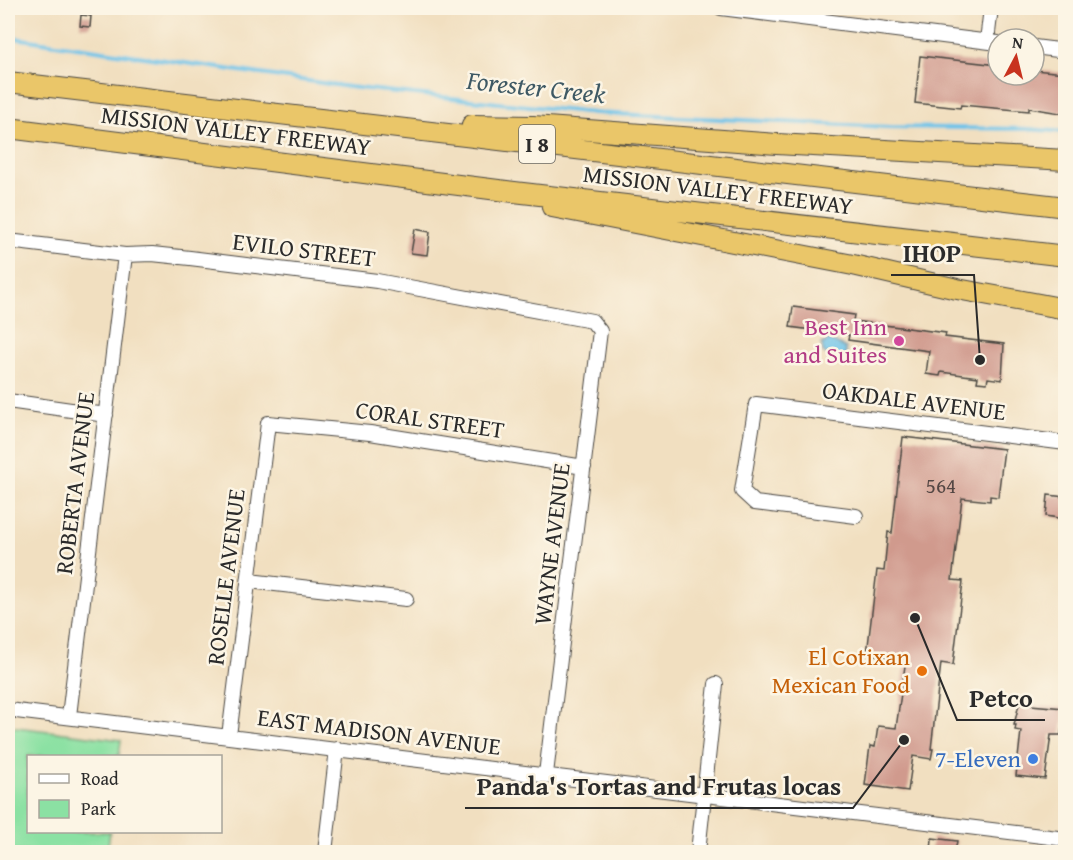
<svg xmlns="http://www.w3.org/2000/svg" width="1073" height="860" font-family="'Gentium Book Plus',serif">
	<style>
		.green { fill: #8be1a3; stroke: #5b8667; stroke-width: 1.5 }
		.water { fill: #6cc3e9; stroke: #4c778a; stroke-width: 1.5 }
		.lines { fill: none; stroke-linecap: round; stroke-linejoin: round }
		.stream { stroke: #6cc3e9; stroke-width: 4 }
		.building { fill: #d09a8d }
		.minor-casing { stroke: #494641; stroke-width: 16 }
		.highway-casing { stroke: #494641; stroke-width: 22 }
		.minor { stroke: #fff; stroke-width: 14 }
		.highway { stroke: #eac669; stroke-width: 20 }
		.hotel-dot { fill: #d1479c; stroke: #fcf5e5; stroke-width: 2 }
		.food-dot { fill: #e8710a; stroke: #fcf5e5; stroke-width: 2 }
		.shop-dot { fill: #3f7fe0; stroke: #fcf5e5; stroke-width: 2 }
		.labels { text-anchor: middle; stroke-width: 5; stroke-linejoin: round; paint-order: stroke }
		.number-label { font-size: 21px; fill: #544744 }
		.shield { fill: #fcf5e5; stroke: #6a6863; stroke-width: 1.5 }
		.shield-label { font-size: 22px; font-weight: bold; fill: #2b2b2b }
		.street-label { font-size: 24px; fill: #2b2b2b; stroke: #fcf5e5 }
		.hotel-label { font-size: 24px; fill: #b23c85; stroke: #fcf5e5; text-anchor: end }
		.food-label { font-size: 24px; fill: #c56008; stroke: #fcf5e5; text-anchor: end }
		.shop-label { font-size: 24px; fill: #366cbe; stroke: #fcf5e5; text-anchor: end }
		.water-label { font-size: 26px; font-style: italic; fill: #3e5964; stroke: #fcf5e5 }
		.leader { fill: none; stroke: #2b2b2b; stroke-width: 2 }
		.callout-dot { fill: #2b2b2b; stroke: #fcf5e5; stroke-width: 2 }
		.callout-label { font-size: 26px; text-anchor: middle; font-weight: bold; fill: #2b2b2b; stroke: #fcf5e5; stroke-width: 5; stroke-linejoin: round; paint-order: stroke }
	</style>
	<rect width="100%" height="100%" fill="#fcf5e5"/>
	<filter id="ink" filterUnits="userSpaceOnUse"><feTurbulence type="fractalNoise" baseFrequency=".0167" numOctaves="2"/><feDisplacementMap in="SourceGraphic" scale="12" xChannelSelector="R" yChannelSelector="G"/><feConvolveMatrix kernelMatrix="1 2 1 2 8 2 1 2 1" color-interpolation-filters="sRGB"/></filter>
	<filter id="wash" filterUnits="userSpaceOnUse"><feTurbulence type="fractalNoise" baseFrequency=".008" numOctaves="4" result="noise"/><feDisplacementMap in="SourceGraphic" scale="24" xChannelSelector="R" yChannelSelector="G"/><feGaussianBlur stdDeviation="1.35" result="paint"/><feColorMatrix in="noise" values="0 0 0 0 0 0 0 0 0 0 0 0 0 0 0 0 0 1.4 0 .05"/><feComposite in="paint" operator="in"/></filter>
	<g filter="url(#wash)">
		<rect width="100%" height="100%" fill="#f1dfc0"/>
		<path class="green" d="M8,726L121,740L119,756H28V832H110L107,852H8Z"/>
		<path class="water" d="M829,340L846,348V355L839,361L823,352L822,344Z"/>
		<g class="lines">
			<path class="stream" d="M8,37L349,87L594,113L889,127L1027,129L1066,132"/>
		</g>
		<g id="blocks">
			<path class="building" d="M81,15L91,16L90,27L80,26Z
				M920,56L998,65V75H1034V70L1065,73V108L1060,113L1029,108V111L961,105L960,108L915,103Z
				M415,229L430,232L427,255L411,253Z
				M793,307L854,315L853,321L946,333L945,337L1004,344L1002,380L988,378L987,383L977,382L978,377L941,372L940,376L926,374L929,351L848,340L849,335L790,327Z
				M903,437L1004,449L998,497L990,496V501L962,498L952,580L963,581L953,665L941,663L931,749H933L931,759L913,756L908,791L865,785L870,746L875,747L878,726L896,728L906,659L867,654L877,570L884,571L888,532L892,533Z
				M1048,495L1065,497V519L1046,516Z
				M1019,704L1064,708L1061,735H1051L1045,779L1016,776L1021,731L1015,730L1016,725H1014Z
				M932,838L957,841L955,852H931Z"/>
		</g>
	</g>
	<g filter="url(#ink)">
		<use href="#blocks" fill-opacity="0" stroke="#494641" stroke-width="1.5"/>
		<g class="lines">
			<g class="minor-casing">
				<path id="minor" d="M721,8L998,43
					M987,41L991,8
					M1034,47L1066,51
					M8,241L125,255L152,254L190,258L377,281L592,321L600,331L546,774
					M8,401L106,415
					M856,516L755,503L742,491L756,404L1066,443
					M249,581L406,599
					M8,710L1066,839
					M69,716L125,255
					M229,736L268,423L370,433L584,467
					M325,852L337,749
					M698,852L716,684"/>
			</g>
			<g class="highway-casing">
				<path id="highway" d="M8,82L1066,207
					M472,125L533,126L777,144L1066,160
					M8,128L514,192L1066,256
					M552,207L853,265L957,289L1066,309"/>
			</g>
			<use href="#minor" class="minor"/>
			<use href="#highway" class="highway"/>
		</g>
	</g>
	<circle class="hotel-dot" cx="899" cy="341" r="6"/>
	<circle class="food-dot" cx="922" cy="671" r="6"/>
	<circle class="shop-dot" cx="1033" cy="759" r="6"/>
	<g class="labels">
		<g class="number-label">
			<text x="941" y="493">564</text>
		</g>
		<rect class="shield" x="519" y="125" width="36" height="38" rx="4.5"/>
		<g class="shield-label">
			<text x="537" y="152">I 8</text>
		</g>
		<g class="street-label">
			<text transform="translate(236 131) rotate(7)" y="8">MISSION VALLEY FREEWAY</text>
			<text transform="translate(718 190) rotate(7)" y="8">MISSION VALLEY FREEWAY</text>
			<text transform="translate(304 250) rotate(7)" y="8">EVILO STREET</text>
			<text transform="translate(914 401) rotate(7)" y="8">OAKDALE AVENUE</text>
			<text transform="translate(430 420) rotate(8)" y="8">CORAL STREET</text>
			<text transform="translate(75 483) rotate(-83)" y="8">ROBERTA AVENUE</text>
			<text transform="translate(552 544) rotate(-83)" y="8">WAYNE AVENUE</text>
			<text transform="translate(226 577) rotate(-83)" y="8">ROSELLE AVENUE</text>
			<text transform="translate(379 732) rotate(7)" y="8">EAST MADISON AVENUE</text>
		</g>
		<g class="hotel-label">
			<text x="887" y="335">Best Inn<tspan x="887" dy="28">and Suites</tspan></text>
		</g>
		<g class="food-label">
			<text x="910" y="665">El Cotixan<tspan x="910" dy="28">Mexican Food</tspan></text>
		</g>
		<g class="shop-label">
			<text x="1021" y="767">7-Eleven</text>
		</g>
		<g class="water-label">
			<text transform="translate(536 87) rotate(6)" y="9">Forester Creek</text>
		</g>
	</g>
	<path class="leader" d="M980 360L974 275H891M915 618L957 720H1045M904 740L853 808H465"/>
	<g class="callout-dot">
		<circle cx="980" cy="360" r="6"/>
		<circle cx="915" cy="618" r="6"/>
		<circle cx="904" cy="740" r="6"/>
	</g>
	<g class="callout-label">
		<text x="932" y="262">IHOP</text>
		<text x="1001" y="707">Petco</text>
		<text x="659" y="795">Panda's Tortas and Frutas locas</text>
	</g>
	<rect width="1073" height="860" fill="none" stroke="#fcf5e5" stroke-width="30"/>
	<rect x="27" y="755" width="195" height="78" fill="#fcf5e5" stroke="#a8a49b" stroke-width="1.5"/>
	<rect x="39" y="774" width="30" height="9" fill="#ffffff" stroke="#a8a49b" stroke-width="1.5"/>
	<text x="81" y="785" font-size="18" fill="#2b2b2b">Road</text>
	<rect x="39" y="800" width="30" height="18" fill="#8be1a3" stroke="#a8a49b" stroke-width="1.5"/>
	<text x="81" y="815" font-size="18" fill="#2b2b2b">Park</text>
	<g transform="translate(1016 57) rotate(7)"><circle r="28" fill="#fcf5e5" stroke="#a8a49b" stroke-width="1.5"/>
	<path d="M0-4.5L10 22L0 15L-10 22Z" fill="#c8321e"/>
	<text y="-9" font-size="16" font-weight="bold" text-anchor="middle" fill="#2b2b2b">N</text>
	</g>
</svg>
